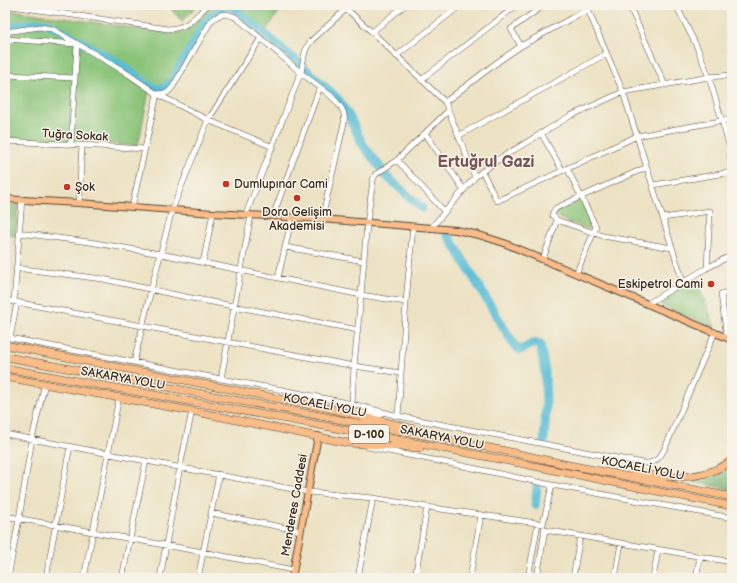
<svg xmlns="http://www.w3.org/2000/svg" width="737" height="583" font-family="'Balsamiq Sans',sans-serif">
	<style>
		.green { fill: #8ac479; stroke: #62774c }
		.forest { fill: #6faa69; stroke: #556a44 }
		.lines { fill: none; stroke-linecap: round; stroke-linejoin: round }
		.river { stroke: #58bdd6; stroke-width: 9 }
		.minor-casing { stroke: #564637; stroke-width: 6 }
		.major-casing { stroke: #564637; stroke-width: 8 }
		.highway-casing { stroke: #564637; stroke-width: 8 }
		.minor { stroke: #fff; stroke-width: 5 }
		.major { stroke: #f8bd89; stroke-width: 6 }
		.highway { stroke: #f8bd89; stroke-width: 7 }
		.poi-dot { fill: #c8321e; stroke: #f7f3e8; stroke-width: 1.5 }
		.labels { text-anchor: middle; stroke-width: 3; stroke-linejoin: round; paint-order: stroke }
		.shield { fill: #f7f3e8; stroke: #73665b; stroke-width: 1 }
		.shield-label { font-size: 11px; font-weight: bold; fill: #3b2a1e }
		.street-label { font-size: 12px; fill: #3b2a1e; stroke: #f7f3e8 }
		.poi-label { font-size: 12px; fill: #3b2a1e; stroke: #f7f3e8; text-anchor: start }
		.district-label { font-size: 16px; font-weight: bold; fill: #785357; stroke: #f7f3e8 }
	</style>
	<rect width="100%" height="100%" fill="#f7f3e8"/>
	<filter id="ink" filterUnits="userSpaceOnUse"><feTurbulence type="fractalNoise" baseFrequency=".025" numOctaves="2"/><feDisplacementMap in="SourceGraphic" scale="8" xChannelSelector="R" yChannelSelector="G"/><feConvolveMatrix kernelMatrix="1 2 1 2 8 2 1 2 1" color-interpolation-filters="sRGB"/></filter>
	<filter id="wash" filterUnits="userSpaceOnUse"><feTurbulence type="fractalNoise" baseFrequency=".012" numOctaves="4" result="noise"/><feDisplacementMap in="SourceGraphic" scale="16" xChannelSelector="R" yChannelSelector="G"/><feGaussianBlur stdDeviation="0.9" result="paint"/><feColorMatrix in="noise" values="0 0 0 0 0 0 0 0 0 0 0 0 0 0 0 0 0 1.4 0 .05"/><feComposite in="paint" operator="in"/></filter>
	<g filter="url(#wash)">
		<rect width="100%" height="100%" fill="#ece2c3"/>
		<path class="green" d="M177,5H198L182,21L172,10Z
			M214,5H284L264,33L231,6C221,5 211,16 205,23L173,79C165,89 163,91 150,86L138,146L81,141L5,138V33L9,10L169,33C174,33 178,33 182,32C192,29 206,12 214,5Z
			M580,200L592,225L590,228L588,229L559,218L556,215V211Z
			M5,204L18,205L15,236L5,235Z
			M696,279L715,327L663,306L661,304L662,300L664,297Z"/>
		<path class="forest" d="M732,463V490L683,480L700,477Z"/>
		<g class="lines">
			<path class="river" d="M6,28C20,26 36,20 50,24L123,66L150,86L154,88L158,89L165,88L173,79L205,23C211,16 221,5 231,6L299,63L338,99L349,116L363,145L380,167
				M384,174L393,182L422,208
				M447,233L514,345L520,350C528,348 529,342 540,344L545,372L546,406L544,442
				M535,505L537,487"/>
		</g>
	</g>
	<g filter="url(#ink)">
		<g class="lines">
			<g class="minor-casing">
				<path id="minor" d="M5,5L168,29C188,28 194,18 208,5
					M342,5L372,32L445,102L475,177
					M586,5L623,92L683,282
					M629,5L665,85
					M676,5L697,47L709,77L730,148L732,184
					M5,32L40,27L52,29L122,70L157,94L208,120L273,147
					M372,32L405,5
					M5,39L77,44L71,144
					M521,46L511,29L544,5
					M396,56L461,5
					M5,75L75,78
					M421,80L517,5
					M157,94L167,93L172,88L211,21C220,13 226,12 237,18C258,36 279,54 300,72C313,83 330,92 340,106C344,111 345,117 344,123L322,219
					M445,102L499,61L521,46L588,9
					M425,133L464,190
					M541,133L562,170
					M458,136L606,54
					M5,141L82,145L145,149
					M397,160L445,212
					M647,167L556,208L553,212L552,215L557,220L603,236L672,248
					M567,168L596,227L576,274
					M482,171L497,201L637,136L732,119
					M653,185L732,172
					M79,203L82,145
					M132,207L157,94
					M246,214L301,72C304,61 303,50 311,41L346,9
					M273,216L320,87
					M663,218L710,211L707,268
					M431,228L475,177L499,159L570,116L623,92L709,77L732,75
					M19,233L89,242L161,254L361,295L406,302
					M285,247L364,261
					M543,259L557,220
					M203,263L213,213
					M16,268L103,279L186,297L358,330
					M278,278L292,217
					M5,300L354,366L401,373
					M14,301L22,199
					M17,302L10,338L221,379L283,390L352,404L398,416L643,463C655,464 660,458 665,448L715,332
					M647,304L705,269L732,255
					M727,338L721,294L732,291
					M134,362L151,290L172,210L208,120L261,38
					M221,379L251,215
					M352,404L354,366L361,295L367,223L373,180L375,175L379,172L397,160L448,111
					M355,412L381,415
					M395,416H398L406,302L413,226
					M5,434L308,492L373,498L427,507L543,524L552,485
					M368,447L463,466L552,485L732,518
					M211,513L301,531
					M5,516L203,552L293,570
					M545,530L732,562
					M5,556L12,557
					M8,578L19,519L32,439L45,383
					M46,578L70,446
					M84,578L119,397
					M122,578L146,461
					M160,578L180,467L192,411
					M198,578L219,474
					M358,578L373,498
					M415,578L427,507
					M470,578L481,515
					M528,578L538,523
					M537,578L545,530L544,529
					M573,578L580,536
					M615,578L621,543
					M653,578L658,550
					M696,578L700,557"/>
			</g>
			<g class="major-casing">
				<path id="major" d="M5,199L79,203L213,213L322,219L456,230L479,235L504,243L732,340
					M292,578L318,436"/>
			</g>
			<g class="highway-casing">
				<path id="highway" d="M5,345L331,409L423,431
					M7,357L501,450L564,464L732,497
					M5,368C178,399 352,430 524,464C594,478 663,493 732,506
					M5,377L192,411L348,443L420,448
					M634,473C666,478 704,482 732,460"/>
			</g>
			<use href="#minor" class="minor"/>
			<use href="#major" class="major"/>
			<use href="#highway" class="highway"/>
		</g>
	</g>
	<g class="poi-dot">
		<circle cx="226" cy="184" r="4"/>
		<circle cx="67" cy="187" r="4"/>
		<circle cx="297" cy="198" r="4"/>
		<circle cx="711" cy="284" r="4"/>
	</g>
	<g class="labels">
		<rect class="shield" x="349" y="425" width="40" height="18" rx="3"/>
		<g class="shield-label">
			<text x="369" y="438">D-100</text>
		</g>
		<g class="street-label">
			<text transform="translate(75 135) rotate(3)" y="4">Tuğra Sokak</text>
			<text transform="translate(123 378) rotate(10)" y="4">SAKARYA YOLU</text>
			<text transform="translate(325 405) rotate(11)" y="4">KOCAELİ YOLU</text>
			<text transform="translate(442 437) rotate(11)" y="4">SAKARYA YOLU</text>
			<text transform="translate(643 468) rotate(11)" y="4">KOCAELİ YOLU</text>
			<text transform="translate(294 505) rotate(-80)" y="4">Menderes Caddesi</text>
		</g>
		<g class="poi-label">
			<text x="234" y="188">Dumlupınar Cami</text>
			<text x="75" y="191">Şok</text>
			<text x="297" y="216" text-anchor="middle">Dora Gelişim<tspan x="297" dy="14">Akademisi</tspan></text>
			<text x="703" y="288" text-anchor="end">Eskipetrol Cami</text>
		</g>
		<g class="district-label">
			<text x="486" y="167">Ertuğrul Gazi</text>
		</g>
	</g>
	<rect width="737" height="583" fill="none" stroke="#f7f3e8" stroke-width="20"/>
</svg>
